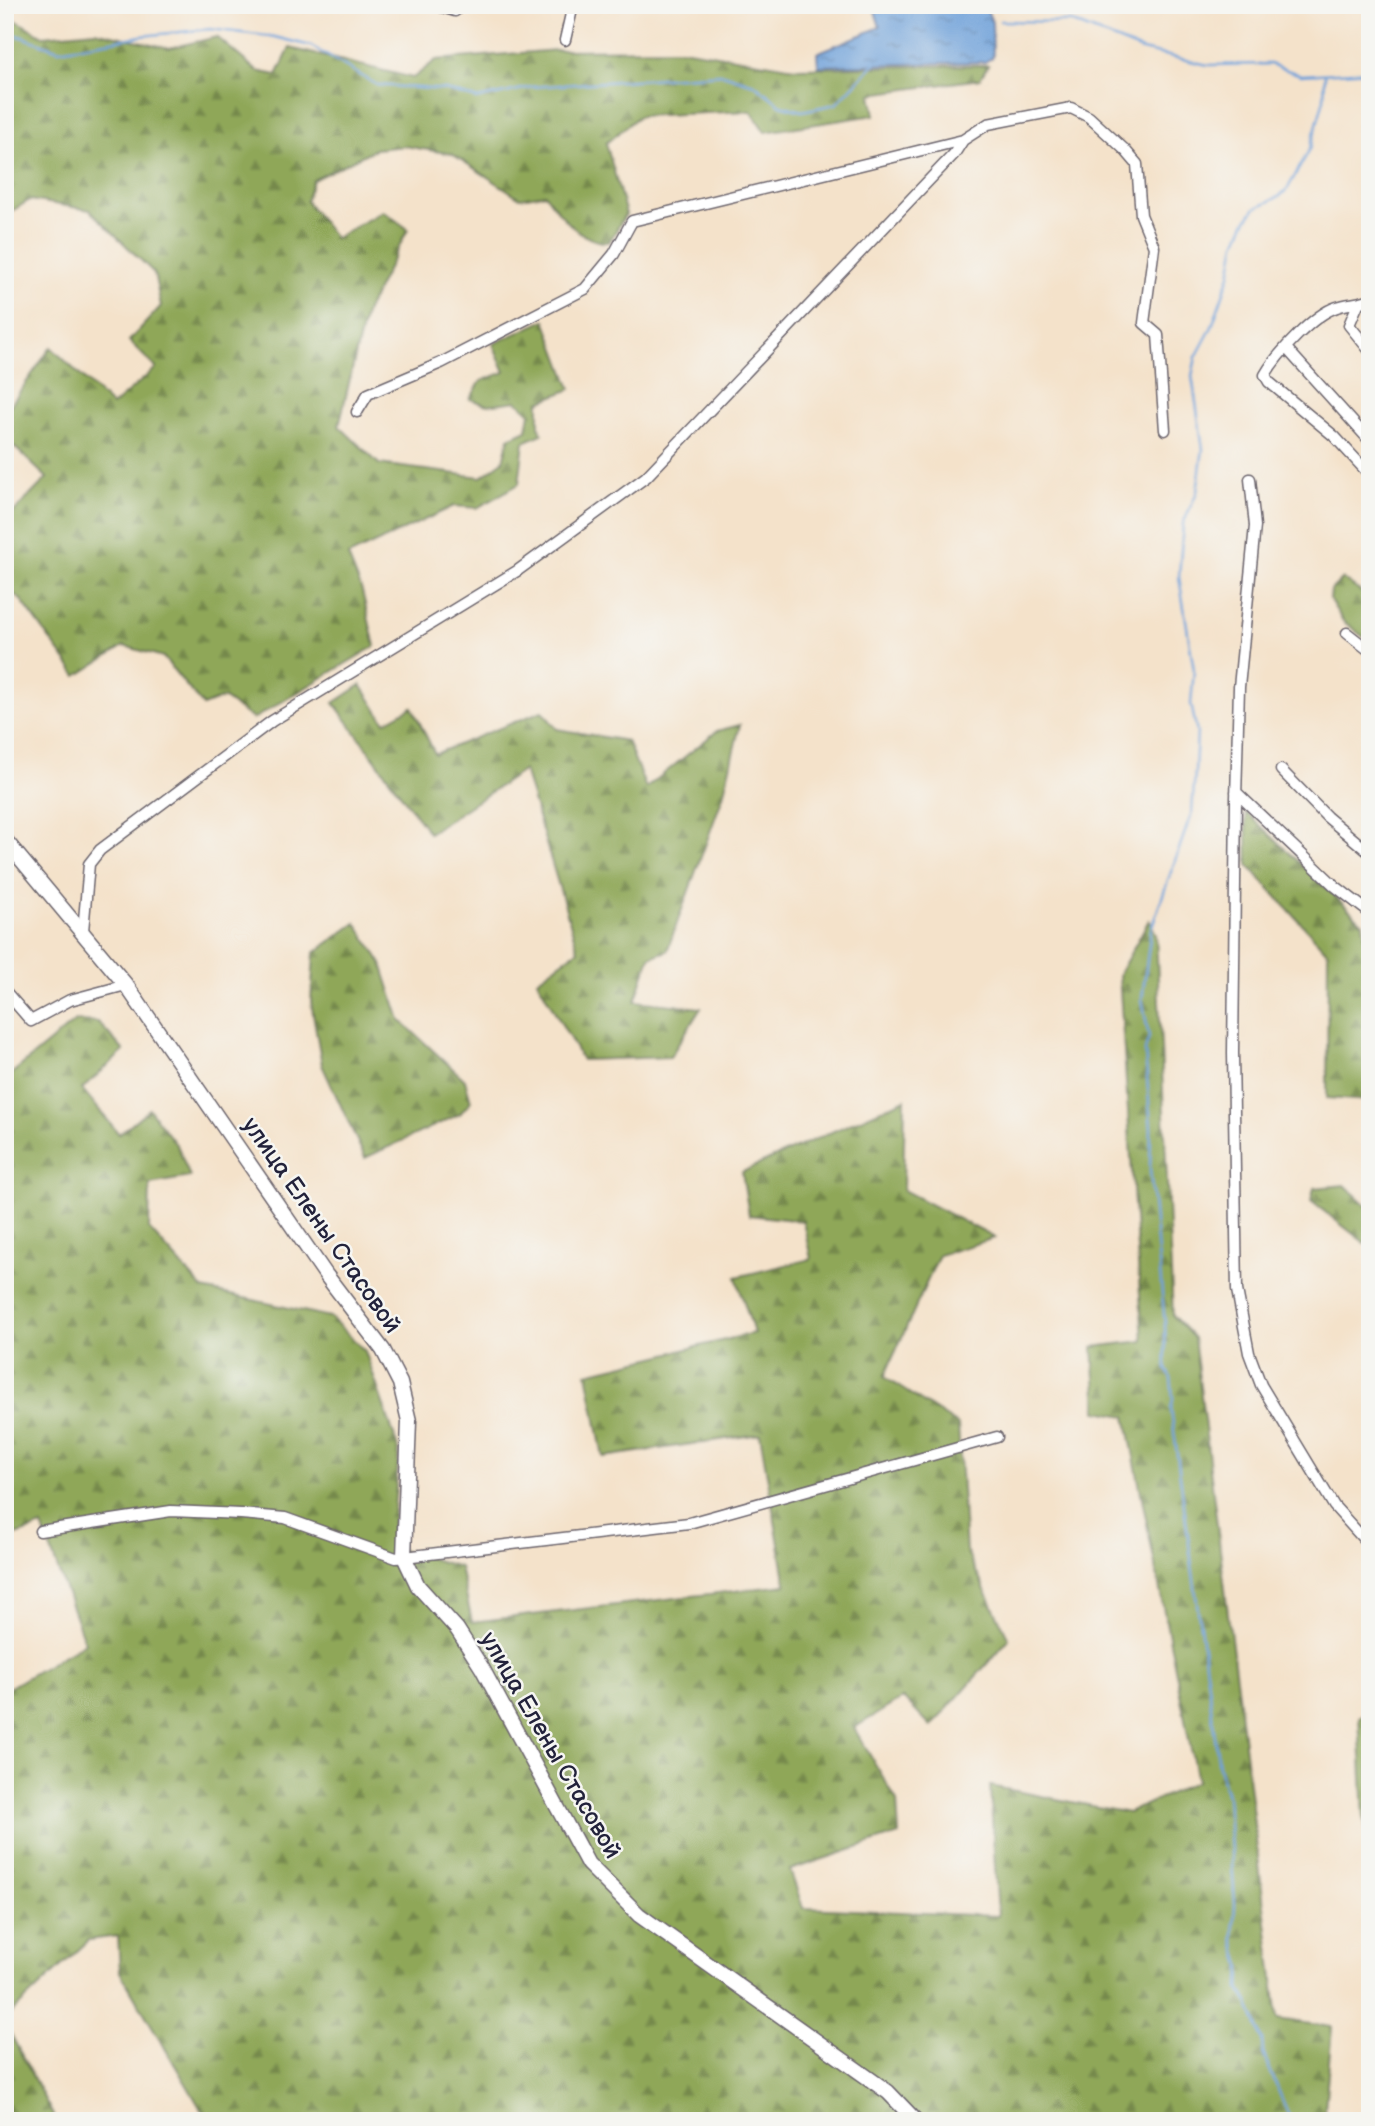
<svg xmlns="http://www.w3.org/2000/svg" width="1375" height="2126" font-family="'Balsamiq Sans',sans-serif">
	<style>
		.forest { fill: url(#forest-firs); stroke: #58644a; stroke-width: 2 }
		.water { fill: url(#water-ripples); stroke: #48618a; stroke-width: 2 }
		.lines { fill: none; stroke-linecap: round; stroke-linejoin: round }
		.stream { stroke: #6ea0d9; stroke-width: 2.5 }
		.street-casing { stroke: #6c656d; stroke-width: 13 }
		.secondary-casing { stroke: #6c656d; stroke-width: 17 }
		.street { stroke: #fff; stroke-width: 10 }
		.secondary { stroke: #fff; stroke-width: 14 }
		.labels { text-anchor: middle; stroke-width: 5; stroke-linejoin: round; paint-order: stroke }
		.street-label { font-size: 24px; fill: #22223b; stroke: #f6f6f2 }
	</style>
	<defs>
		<pattern id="forest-firs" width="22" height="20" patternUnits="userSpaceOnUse" patternTransform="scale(1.75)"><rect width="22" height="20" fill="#8fa759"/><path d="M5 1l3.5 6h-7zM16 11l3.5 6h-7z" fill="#74884b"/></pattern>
		<pattern id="water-ripples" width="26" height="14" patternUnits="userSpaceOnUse" patternTransform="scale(1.75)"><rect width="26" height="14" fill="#6ea0d9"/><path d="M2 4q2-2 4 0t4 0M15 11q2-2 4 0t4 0" fill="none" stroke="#5a82b1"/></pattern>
	</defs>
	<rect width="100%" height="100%" fill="#f6f6f2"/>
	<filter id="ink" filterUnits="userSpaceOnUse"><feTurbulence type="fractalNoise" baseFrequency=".0143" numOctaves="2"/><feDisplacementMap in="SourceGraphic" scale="14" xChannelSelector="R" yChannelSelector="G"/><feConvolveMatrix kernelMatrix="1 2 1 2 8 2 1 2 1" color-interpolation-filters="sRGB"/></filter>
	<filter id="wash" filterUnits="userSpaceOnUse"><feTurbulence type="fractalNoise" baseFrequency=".00686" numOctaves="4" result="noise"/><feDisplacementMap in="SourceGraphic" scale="28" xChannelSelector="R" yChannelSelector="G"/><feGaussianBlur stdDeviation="1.57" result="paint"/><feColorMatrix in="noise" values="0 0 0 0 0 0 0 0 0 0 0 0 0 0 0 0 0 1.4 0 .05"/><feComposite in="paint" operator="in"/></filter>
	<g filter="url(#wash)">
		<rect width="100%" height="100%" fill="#f4e2ca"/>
		<path class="forest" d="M5,14L43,36L95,31L169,48L217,37L257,71L277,75L290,48L413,78L436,60L557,50L682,49L795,68L988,65L980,79L871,94L875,115L765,132L751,111L639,116L606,143L626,214L609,242C582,244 559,214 545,194L520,198L452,154L405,146L375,149L313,180L306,201L335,238L383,211L408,229L365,314L339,426L379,464L481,477L503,461L509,438L527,430L530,413L517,401L487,405L470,399L481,381L505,372L493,344L545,320L571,389L539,402V426L542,434L524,442L519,484L477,508L454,506L348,556L362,591L375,646L253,719L223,698L203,706L163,657L124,646L77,676L22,601L5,587V521L47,478L5,438V413L51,347L112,406L156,368L129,341L161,306L154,273L90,210L30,200L5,215Z
			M1342,579L1370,598V642L1343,621L1330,600L1331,590Z
			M361,685L385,722L412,707L435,754L542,711L557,729L627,741L646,788L717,731L740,725L723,796L667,951L650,957L635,1001L701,1008L670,1057L582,1060L537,980L578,950L524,770L429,833L334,703Z
			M1246,812L1363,923L1370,974V1101L1327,1098L1328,953L1248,865Z
			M1149,920L1156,934L1173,1316L1194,1338L1278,2019L1332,2027L1324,2121H208L120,1972L118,1936L89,1940L5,2019V1690L85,1643L42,1526L5,1539V1079L75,1021L98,1022L124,1051L82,1089L119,1134L149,1109L178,1147L190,1177L150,1184L149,1229L203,1289L330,1317L365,1351L399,1450L391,1547L460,1567L472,1622L786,1585L760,1434L603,1457L587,1373L754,1333L736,1277L811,1259L803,1221L749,1215L742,1172L905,1099L903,1190L995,1238L939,1255L884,1377L958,1425L966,1551L1009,1639L931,1727L903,1698L854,1728L897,1801L899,1834L790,1870L803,1908L998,1916L990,1786L1128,1813L1197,1781L1126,1416L1097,1411L1093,1347L1143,1341L1119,974Z
			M356,923L382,964L400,1020L465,1080L471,1101L460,1114L365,1158L322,1065L311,1002L314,953Z
			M1345,1185L1370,1209V1247L1311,1201L1314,1188Z
			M1370,1713V1849L1364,1818L1359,1717Z
			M5,2023L56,2121H5Z"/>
		<path class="water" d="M873,5H985L992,22L993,57L985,62L818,66L817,53L880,27Z"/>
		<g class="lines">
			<path class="stream" d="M1000,21L1072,22L1142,50L1208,65L1270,64L1301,75L1370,71
				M5,31L59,50L141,36L210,29L275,37L311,46L377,85L445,90L478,99L532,87L723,74L754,84L781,105L802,111L836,104L876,62
				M1291,2121L1263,2053L1262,2039L1249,2004L1240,1989L1241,1965L1233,1937L1235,1904L1227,1796L1219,1767L1171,1409L1173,1399L1171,1378L1166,1369L1165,1324L1150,1170L1151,1129L1145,1050L1149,1037L1142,999L1151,929L1192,812L1195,772L1197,732L1191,704L1194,670L1179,577L1183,524L1197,492L1203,449L1192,376L1196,357L1211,329L1230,275L1236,243L1245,223L1254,209L1280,196L1288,188L1310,149L1324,99L1325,75"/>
		</g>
	</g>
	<g filter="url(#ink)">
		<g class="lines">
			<g class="street-casing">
				<path id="street" d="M435,5L455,11L461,5
					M565,40L573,5
					M1370,299C1359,304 1348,303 1337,307C1314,314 1277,354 1265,375L1269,382L1334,436L1370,475
					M1358,304L1349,325L1370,351
					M1287,349L1370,441
					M357,412L368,394L441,363L585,289L614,254L632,221L963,140L988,124L1071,108L1089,117L1125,150L1137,164L1141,215L1154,247L1144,323L1158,335L1165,430
					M1250,479L1255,526L1239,687L1236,799L1233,1053L1237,1290L1249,1353L1261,1385L1334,1506L1370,1546
					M1347,633L1370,651
					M1281,770L1327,817L1370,853
					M1236,792L1335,886L1370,913
					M83,931L89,864L100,850L272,721L517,571L646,477L954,154L963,140
					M5,991L31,1021L70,1000L126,985
					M40,1531L171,1511L241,1514L285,1518L396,1558L689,1523L997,1437"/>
			</g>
			<g class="secondary-casing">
				<path id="secondary" d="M5,840L126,985L326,1275L383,1350L400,1383L409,1421L404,1557L418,1586L457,1629L482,1668L588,1864L639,1915L888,2092L916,2121"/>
			</g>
			<use href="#street" class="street"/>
			<use href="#secondary" class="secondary"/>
		</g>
	</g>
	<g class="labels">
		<g class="street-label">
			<text transform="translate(322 1225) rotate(55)" y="8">улица Елены Стасовой</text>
			<text transform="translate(551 1745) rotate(60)" y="8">улица Елены Стасовой</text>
		</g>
	</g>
	<rect width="1375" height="2126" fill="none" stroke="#f6f6f2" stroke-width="28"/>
</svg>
